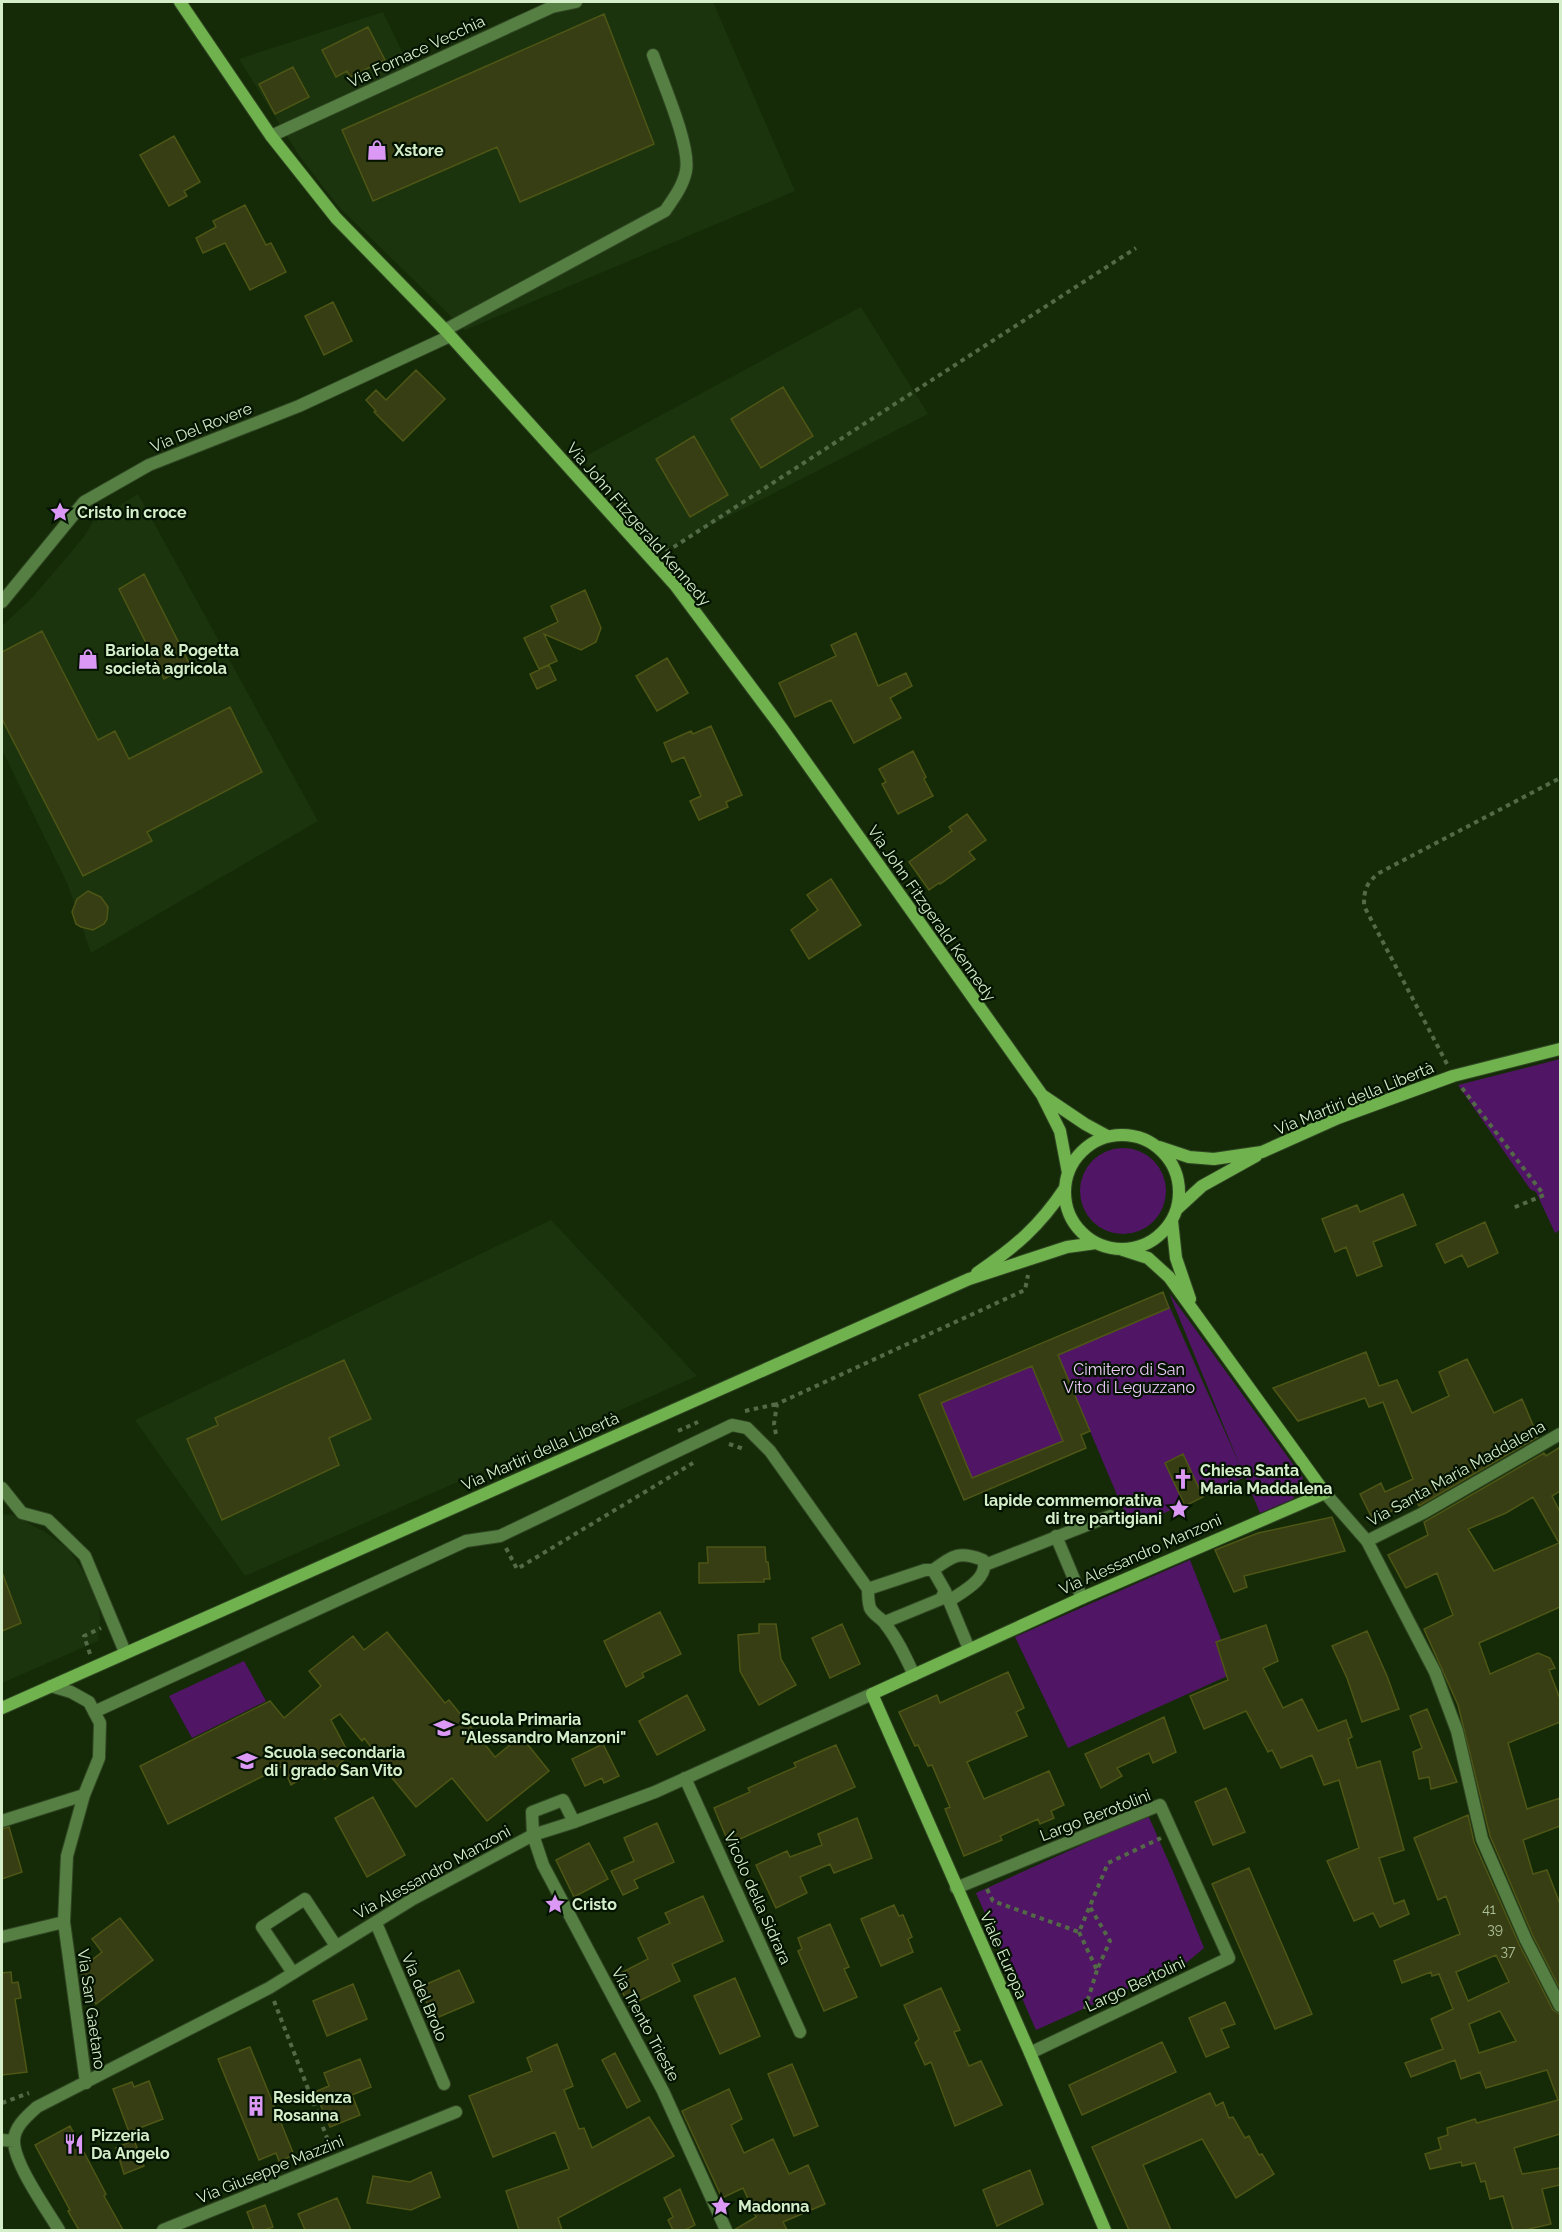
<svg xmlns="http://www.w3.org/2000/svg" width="1562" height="2232" font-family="Raleway,sans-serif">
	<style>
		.built { fill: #1b340d }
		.green { fill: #511565 }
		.building { fill: #383e13; stroke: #4e5616; stroke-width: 1.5; fill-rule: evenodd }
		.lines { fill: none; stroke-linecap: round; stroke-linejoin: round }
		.lane-casing { stroke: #304623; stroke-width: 14 }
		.street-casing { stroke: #304623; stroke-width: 14 }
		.secondary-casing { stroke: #304623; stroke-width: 14 }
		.path { stroke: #536a47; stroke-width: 4; stroke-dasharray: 4.5 4.5; stroke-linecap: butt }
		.lane { stroke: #567f43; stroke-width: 12 }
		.street { stroke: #567f43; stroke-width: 12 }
		.secondary { stroke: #70b24e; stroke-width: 12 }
		.labels { text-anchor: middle; stroke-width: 4.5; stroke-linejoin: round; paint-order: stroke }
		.number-label { font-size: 14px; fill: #aec29c }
		.street-label { font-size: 16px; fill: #d5eeca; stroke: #031300 }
		.poi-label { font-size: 16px; font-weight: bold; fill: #d5eeca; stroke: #031300; text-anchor: start }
		.park-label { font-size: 16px; fill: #eecbfc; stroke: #031300 }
	</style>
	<rect width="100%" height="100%" fill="#152b08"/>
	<path class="built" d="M577,2H713L795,191L465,330L338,206L300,157L239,59L383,12L409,66Z
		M861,307L928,414L661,551L582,458Z
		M138,494L318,821L91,953L68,885L2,750V626L32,598L83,538L93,522Z
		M551,1220L697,1376L245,1576L135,1420Z
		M2,1514L13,1515L45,1532L68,1549L85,1574L98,1600L100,1619L98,1641L2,1683Z"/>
	<path class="green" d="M1560,1059V1230L1555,1233L1536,1192L1530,1189L1458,1085Z
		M1080 1191a43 43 0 1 1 86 0a43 43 0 1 1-86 0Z
		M1163,1292L1241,1468L1169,1293L1303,1478L1293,1499L1260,1513L1245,1477L1131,1528L1090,1431L1081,1435L1086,1448L964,1500L919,1395Z
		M1190,1560L1234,1673L1068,1748L1015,1637Z
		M244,1661L266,1701L192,1738L169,1696Z
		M1148,1815L1174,1874L1204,1948L1186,1963L1036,2030L976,1893Z"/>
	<path class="building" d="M604,14L654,144L520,202L497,147L373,201L342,130Z
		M368,27L385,60L350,77L347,71L336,77L322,50Z
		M293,67L309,97L275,114L259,84Z
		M174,136L200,182L184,191L187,196L169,206L140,155Z
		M245,205L266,245L271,243L286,272L250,290L225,243L203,253L196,238L216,227L213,221Z
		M333,302L352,341L324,355L305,316Z
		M416,370L445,399L403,441L374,412L376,411L366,400L376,390L386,400Z
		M783,387L813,436L761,468L731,419Z
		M694,436L728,495L690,517L656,459Z
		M144,574L190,665L164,679L119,589Z
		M585,590L601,628L596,642L581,650L544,634L557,661L539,669L524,638L558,622L551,606Z
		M42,631L98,740L115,731L129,759L230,707L262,772L147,832L152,841L83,876L2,719V652Z
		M856,633L878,686L906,673L912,686L890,698L901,718L854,743L831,700L795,717L779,683L836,656L831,645Z
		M667,658L688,693L657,711L636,676Z
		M549,665L556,680L537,689L530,674Z
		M711,726L742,795L726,802L728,807L699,820L690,801L701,796L684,757L672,762L664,743L691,731L693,734Z
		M913,751L926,777L924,779L933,796L898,814L882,784L886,782L879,769Z
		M967,814L986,840L969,852L975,859L940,884L939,883L929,890L909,862L952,831L949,827Z
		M831,879L861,925L809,959L791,930L818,910L807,895Z
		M88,891L101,897L108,907L107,919L104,924L93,930L81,927L76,924L72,912L77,899Z
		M1403,1194L1416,1225L1373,1242L1382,1266L1357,1276L1346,1247L1335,1252L1322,1219L1357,1205L1360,1212Z
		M1485,1222L1498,1253L1468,1267L1462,1255L1445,1263L1436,1244Z
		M1163,1292L1169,1308L1058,1355L1090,1431L1081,1435L1086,1448L964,1500L919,1395ZM1032,1366L1063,1441L972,1478L941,1403Z
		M1366,1352L1379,1386L1397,1380L1412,1413L1449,1396L1439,1372L1467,1359L1494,1413L1522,1399L1538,1437L1419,1506L1416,1500L1373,1520L1360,1494L1381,1483L1385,1492L1413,1479L1383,1402L1369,1407L1365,1398L1298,1421L1273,1388Z
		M344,1360L371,1419L329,1438L339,1465L222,1520L187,1439L218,1425L215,1418Z
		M1560,1447V1491L1552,1496L1560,1512V1607L1479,1643L1490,1674L1538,1653L1550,1658L1555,1668L1549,1670L1560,1699V1722L1508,1743L1527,1809L1560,1798V1826L1523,1840L1533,1874L1547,1870L1560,1904V1989L1533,1936L1490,1836L1458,1705L1424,1629L1453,1615L1437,1573L1406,1588L1388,1555L1428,1535L1424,1522L1544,1453L1546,1456ZM1533,1497L1559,1543L1494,1571L1468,1529L1506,1513Z
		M1183,1454L1203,1497L1185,1506L1165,1463Z
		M1332,1517L1345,1551L1244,1576L1247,1587L1234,1592L1215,1550L1258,1533Z
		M707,1547H765L766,1562H768L770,1579H764V1582L699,1583V1563H708Z
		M2,1575H3L21,1623L2,1631Z
		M660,1612L681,1654L642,1673L644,1677L626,1687L604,1641Z
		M759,1624H776L781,1659L796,1685L759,1705L740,1671L738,1635L759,1633Z
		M842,1624L860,1664L830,1678L812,1638Z
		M1266,1625L1278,1661L1263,1668L1283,1708L1302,1699L1318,1731L1346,1720L1352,1737L1348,1739L1357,1768L1380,1761L1404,1850L1379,1858L1394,1904L1404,1900L1409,1914L1380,1927L1373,1913L1354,1921L1327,1861L1359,1848L1339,1780L1324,1785L1312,1755L1281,1768L1272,1750L1268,1752L1246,1711L1204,1729L1190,1696L1228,1680L1216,1642Z
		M1367,1631L1387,1676L1399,1709L1362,1722L1347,1678L1332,1646Z
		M387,1632L445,1703L449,1700L495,1757L521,1736L549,1771L487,1821L452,1778L416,1807L383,1767L385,1765L364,1738L362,1741L340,1714L331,1720L349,1754L325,1779L318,1769L291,1785L283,1766L168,1824L140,1766L270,1701L284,1718L321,1686L309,1671L353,1636L364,1650Z
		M1008,1672L1024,1708L1016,1712L1027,1736L967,1762L984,1799L1049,1771L1064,1805L1051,1811L1054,1818L1040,1824L1038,1819L1000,1836L1002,1840L964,1856L945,1809L950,1807L932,1765L928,1766L918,1745L915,1746L899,1712L937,1695L940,1703Z
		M687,1695L705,1730L657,1755L639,1721Z
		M1427,1709L1457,1782L1431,1789L1429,1777L1419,1779L1413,1752L1422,1748L1410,1716Z
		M1164,1717L1176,1752L1153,1763L1149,1753L1117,1768L1122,1776L1101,1788L1085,1754Z
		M603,1744L619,1776L604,1783L602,1778L585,1786L572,1759Z
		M836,1745L855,1787L729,1844L714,1808L750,1792L748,1788L796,1767L794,1763Z
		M1226,1788L1245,1832L1213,1845L1195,1802Z
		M373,1797L405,1855L367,1877L335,1818Z
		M1468,1815L1474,1842L1519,1944L1553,2010L1560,2014V2134L1514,2148L1522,2174L1560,2168V2185L1542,2189L1551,2224L1525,2230H1513L1503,2196L1490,2199L1485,2181L1481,2182L1475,2163L1462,2166L1461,2162L1430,2169L1425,2154L1441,2149L1438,2138L1448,2135L1447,2128L1475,2119L1477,2123L1558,2100L1547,2070L1486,2088L1480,2072L1461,2079L1455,2060L1411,2077L1405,2063L1443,2049L1431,2019L1453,2009L1439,1974L1432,1976L1431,1972L1402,1983L1394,1961L1460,1934L1446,1896L1438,1900L1414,1838ZM1496,1955L1509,1982L1468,2001L1456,1972ZM1500,2011L1516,2041L1479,2053L1469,2024Z
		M857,1818L872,1858L834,1873L830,1864L800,1877L807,1893L776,1908L756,1865L787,1851L790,1857L822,1845L818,1834Z
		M657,1823L674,1862L634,1880L638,1888L623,1895L611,1871L634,1861L624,1838Z
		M9,1827L22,1872L2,1879V1829Z
		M589,1843L608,1879L574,1897L556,1860Z
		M1249,1868L1312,2014L1275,2029L1212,1884Z
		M703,1896L723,1941L672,1964L680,1981L629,2006L615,1976L648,1959L638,1938L670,1923L665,1913Z
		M894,1905L899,1916L903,1915L912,1937L908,1939L913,1952L881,1966L861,1919Z
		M120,1918L153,1960L96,2004L83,1987L87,1983L79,1970L102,1952L92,1939Z
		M830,1924L849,1967L844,1969L857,1997L824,2011L798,1951L802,1949L798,1938Z
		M459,1970L474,2002L434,2019L420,1987Z
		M11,1972L12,1983L18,1982L21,1998L15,1999L27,2072L2,2075V1973Z
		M735,1978L760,2036L720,2054L694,1996Z
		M353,1984L367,2019L327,2036L313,2001Z
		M941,1988L960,2030L954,2032L969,2066L981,2061L1002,2105L955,2126L931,2062L925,2065L915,2043L919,2039L904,2005Z
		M1225,2002L1235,2024L1221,2029L1229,2047L1206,2057L1189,2018Z
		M1162,2042L1176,2072L1082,2115L1069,2085Z
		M557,2044L573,2086L564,2090L579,2129L584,2128L592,2148L649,2117L674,2156L558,2218L562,2230H519L506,2191L569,2169L555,2132L493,2157L469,2096L532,2071L527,2058Z
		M250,2047L294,2155L279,2161L276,2153L259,2160L218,2059Z
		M615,2053L640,2101L627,2108L602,2060Z
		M360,2059L371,2087L352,2095L360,2115L330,2127L315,2092L329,2086L324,2073Z
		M792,2064L818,2126L794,2136L768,2074Z
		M149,2081L163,2119L129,2132L113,2089L132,2082L134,2087Z
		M729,2089L742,2119L731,2125L744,2153L773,2139L789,2174L808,2165L825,2204L783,2222L787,2230H734L756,2217L743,2188L722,2198L682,2111Z
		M1210,2093L1216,2106L1223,2102L1229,2118L1233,2117L1245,2138L1249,2136L1259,2155L1262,2154L1274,2174L1236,2198L1202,2139L1143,2165L1171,2230H1129L1092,2147Z
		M70,2126L106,2194L104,2196L123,2230H79L68,2211L70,2210L35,2145Z
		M134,2140L144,2166L124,2174L116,2148Z
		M1030,2170L1043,2204L997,2226L983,2190Z
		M431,2172L440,2197L411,2210L367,2203L373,2176L410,2182Z
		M680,2189L695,2225L685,2230H673L668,2220L673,2217L664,2198Z
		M337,2198L351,2230H305L298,2214Z
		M265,2205L273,2227L264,2230H254L247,2212Z"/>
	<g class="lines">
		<g class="lane-casing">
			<path id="lane" d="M445,330L665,211C674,198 683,186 686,171C691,146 662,81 653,55
				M1056,1536L1082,1598
				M985,1565L1110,1516
				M933,1570C954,1555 959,1551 983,1560C990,1578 962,1592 949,1601
				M533,1835L532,1812L563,1800L574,1822
				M293,1973L262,1927L305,1899L336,1946"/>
		</g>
		<g class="street-casing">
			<path id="street" d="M271,136L552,7L576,2
				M2,602L84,502L149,465L299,406L450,336
				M2,1488L22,1513L48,1520L85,1556L125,1652
				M1325,1493L1367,1541L1435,1672L1457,1731L1482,1839L1526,1940L1560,2006
				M1367,1541L1423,1513L1560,1434
				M868,1589L925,1570H933L945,1591L941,1599L885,1622
				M945,1591L969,1649
				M51,1686L71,1692L89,1702L100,1723L99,1758L84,1795L67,1856L64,1922L86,2083
				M94,1712L466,1541L500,1536L732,1425L747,1428L770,1451L868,1589C868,1596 868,1601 870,1608C874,1616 882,1618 886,1625C898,1640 906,1658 914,1675
				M685,1778L800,2032
				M2,1821L84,1795
				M533,1835L543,1865L663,2091L726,2230
				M956,1888L1160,1805L1229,1958L1030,2053
				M376,1923L444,2084
				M2,1937L64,1922
				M2,2140L14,2141
				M59,2230C47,2210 14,2164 14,2141C14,2127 27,2116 37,2107L269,1988L413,1899L533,1835L574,1822L655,1792L872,1694
				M163,2230L456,2112"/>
		</g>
		<g class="secondary-casing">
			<path id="secondary" d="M180,2L271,136L336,218L445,330L675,585L781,727L1042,1095L1060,1131L1068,1173
				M1042,1095L1085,1124L1107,1136
				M1065 1192a57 57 0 1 1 114 0a57 57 0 1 1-114 0Z
				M1159,1147L1189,1157L1214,1159L1262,1152L1338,1118L1453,1076L1560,1049
				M1177,1209L1202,1186L1256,1156
				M1172,1221L1176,1258L1190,1299
				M977,1273C1015,1247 1039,1227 1065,1188
				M2,1708L969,1279L1067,1247L1096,1243
				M1105,2230L1030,2053L872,1694L1082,1598L1325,1493L1169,1277L1148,1258L1120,1249"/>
		</g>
		<path class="path" d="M666,552L1136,248
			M1447,1064L1364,906C1364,890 1366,883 1379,873L1560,778
			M1462,1088L1544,1195L1513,1208
			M745,1411L777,1404
			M678,1431L698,1422
			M776,1434L774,1424L777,1404L1025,1290L1028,1275
			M729,1444L744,1449
			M506,1548L517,1569L693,1463
			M90,1654L84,1636L101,1628
			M987,1889L993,1901L1079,1932L1108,1863L1161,1838
			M1079,1932L1097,1970L1110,1941L1090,1907
			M274,2001L331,2148
			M1085,2009L1097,1970
			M2,2103L29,2093"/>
		<use href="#lane" class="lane"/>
		<use href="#street" class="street"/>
		<use href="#secondary" class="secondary"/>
	</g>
	<defs>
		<g id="shop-bare" transform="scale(1.62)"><path d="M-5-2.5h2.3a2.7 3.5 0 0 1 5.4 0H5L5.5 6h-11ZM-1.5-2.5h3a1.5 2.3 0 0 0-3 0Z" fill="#db99f5" stroke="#031300" stroke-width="2.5" paint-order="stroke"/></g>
		<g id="sight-bare" transform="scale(1.62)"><path d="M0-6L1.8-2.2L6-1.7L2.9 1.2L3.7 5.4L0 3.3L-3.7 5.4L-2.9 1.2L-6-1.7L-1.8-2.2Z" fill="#db99f5" stroke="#031300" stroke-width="2.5" paint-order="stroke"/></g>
		<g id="church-bare" transform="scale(1.62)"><path d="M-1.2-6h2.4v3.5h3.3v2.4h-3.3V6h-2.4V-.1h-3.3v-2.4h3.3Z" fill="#db99f5" stroke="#031300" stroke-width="2.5" paint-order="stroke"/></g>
		<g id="school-bare" transform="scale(1.62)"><path d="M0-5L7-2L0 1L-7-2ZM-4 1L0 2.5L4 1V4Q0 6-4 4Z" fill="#db99f5" stroke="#031300" stroke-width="2.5" paint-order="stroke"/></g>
		<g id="building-bare" transform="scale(1.62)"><path d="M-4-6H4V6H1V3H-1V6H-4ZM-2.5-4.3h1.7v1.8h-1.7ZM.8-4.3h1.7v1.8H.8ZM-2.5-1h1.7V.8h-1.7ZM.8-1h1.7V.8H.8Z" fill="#db99f5" stroke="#031300" stroke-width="2.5" paint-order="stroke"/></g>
		<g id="restaurant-bare" transform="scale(1.62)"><path d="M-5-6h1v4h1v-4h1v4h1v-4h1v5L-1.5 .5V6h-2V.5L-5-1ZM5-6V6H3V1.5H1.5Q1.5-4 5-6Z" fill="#db99f5" stroke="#031300" stroke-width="2.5" paint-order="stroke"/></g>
	</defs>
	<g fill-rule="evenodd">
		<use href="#shop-bare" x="377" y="150"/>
		<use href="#sight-bare" x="60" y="512"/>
		<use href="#shop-bare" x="88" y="659"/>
		<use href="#church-bare" x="1183" y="1479"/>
		<use href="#sight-bare" x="1179" y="1509"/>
		<use href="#school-bare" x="444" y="1728"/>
		<use href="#school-bare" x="247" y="1761"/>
		<use href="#sight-bare" x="555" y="1904"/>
		<use href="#building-bare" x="256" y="2106"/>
		<use href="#restaurant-bare" x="74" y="2144"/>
		<use href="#sight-bare" x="721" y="2206"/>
	</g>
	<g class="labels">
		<g class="number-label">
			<text x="1489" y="1914">41</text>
			<text x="1495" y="1934">39</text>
			<text x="1508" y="1956">37</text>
		</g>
		<g class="street-label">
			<text transform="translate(416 51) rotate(-25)" y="6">Via Fornace Vecchia</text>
			<text transform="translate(201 427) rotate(-22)" y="6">Via Del Rovere</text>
			<text transform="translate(639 524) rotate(49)" y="6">Via John Fitzgerald Kennedy</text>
			<text transform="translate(932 913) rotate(55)" y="6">Via John Fitzgerald Kennedy</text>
			<text transform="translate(1354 1098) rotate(-22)" y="6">Via Martiri della Libertà</text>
			<text transform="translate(540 1451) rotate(-24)" y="6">Via Martiri della Libertà</text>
			<text transform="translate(1456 1473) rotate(-29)" y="6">Via Santa Maria Maddalena</text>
			<text transform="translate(1140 1554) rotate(-24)" y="6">Via Alessandro Manzoni</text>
			<text transform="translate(1095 1815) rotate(-21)" y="6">Largo Berotolini</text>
			<text transform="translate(432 1872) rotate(-29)" y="6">Via Alessandro Manzoni</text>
			<text transform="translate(758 1898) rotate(66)" y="6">Vicolo della Sidrara</text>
			<text transform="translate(1004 1955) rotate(66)" y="6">Viale Europa</text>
			<text transform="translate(1135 1984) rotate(-25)" y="6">Largo Bertolini</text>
			<text transform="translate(425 1997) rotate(67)" y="6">Via del Brolo</text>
			<text transform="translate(92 2009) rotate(82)" y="6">Via San Gaetano</text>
			<text transform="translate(646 2024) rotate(62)" y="6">Via Trento Trieste</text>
			<text transform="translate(270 2169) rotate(-22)" y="6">Via Giuseppe Mazzini</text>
		</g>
		<g class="poi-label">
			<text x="394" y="156">Xstore</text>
			<text x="77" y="518">Cristo in croce</text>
			<text x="105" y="656">Bariola &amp; Pogetta<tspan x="105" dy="18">società agricola</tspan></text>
			<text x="1200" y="1476">Chiesa Santa<tspan x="1200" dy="18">Maria Maddalena</tspan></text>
			<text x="1162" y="1506" text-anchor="end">lapide commemorativa<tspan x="1162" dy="18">di tre partigiani</tspan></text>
			<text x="461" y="1725">Scuola Primaria<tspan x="461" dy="18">"Alessandro Manzoni"</tspan></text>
			<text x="264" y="1758">Scuola secondaria<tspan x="264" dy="18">di I grado San Vito</tspan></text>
			<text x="572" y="1910">Cristo</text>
			<text x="273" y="2103">Residenza<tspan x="273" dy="18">Rosanna</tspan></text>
			<text x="91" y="2141">Pizzeria<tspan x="91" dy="18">Da Angelo</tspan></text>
			<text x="738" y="2212">Madonna</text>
		</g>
		<g class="park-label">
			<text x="1129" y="1375">Cimitero di San<tspan x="1129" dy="18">Vito di Leguzzano</tspan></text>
		</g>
	</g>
	<rect width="1562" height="2232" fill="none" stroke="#d5eeca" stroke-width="6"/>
</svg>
